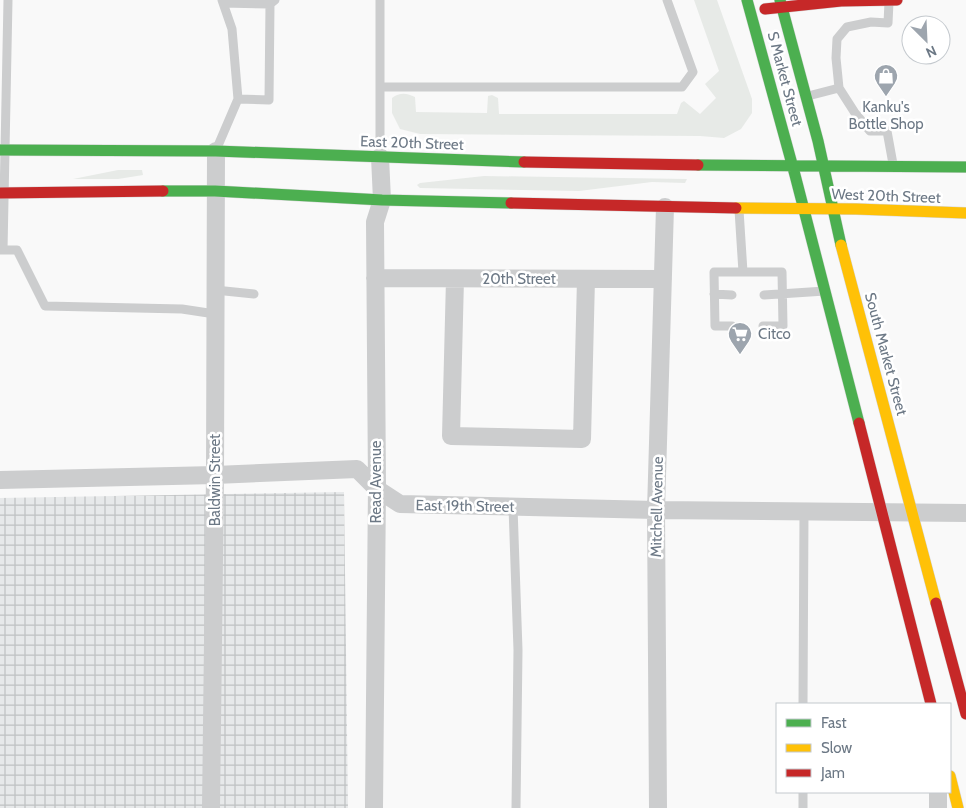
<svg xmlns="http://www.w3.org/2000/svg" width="966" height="808" font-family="Cabin,sans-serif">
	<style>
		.industrial { fill: url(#industrial-grid) }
		.green { fill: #e7eae7 }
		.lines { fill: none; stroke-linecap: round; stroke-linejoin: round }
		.fast-casing { stroke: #d5d6d6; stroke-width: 12 }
		.slow-casing { stroke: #d5d6d6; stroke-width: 12 }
		.jam-casing { stroke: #d5d6d6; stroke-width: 12 }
		.lane { stroke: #cccdce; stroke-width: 9 }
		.street { stroke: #cccdce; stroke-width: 18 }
		.fast { stroke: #4caf50; stroke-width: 11 }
		.slow { stroke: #ffc107; stroke-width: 11 }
		.jam { stroke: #c62828; stroke-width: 11 }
		.labels { text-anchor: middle; stroke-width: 5; stroke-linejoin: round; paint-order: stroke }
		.street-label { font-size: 15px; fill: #6c7885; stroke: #fff }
		.poi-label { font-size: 15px; fill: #6c7885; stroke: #fff }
	</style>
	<defs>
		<pattern id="industrial-grid" width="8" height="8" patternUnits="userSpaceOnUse" patternTransform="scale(1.25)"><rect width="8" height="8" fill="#e7e9ea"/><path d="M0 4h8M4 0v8" fill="none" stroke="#bfc2c3"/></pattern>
	</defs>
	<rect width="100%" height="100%" fill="#f9f9f9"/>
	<path class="industrial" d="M344,492L348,808H0V498Z"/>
	<path class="green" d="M694,0H717L752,99V113L741,129L724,138L700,136L420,134L400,129L392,113V98C400,92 407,93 415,97L416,112L487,113L488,96L492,95L498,98L499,114H677L681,103L684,101L700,114L716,98L705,84L719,71Z
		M118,170H142L143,175L118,179H73Z
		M484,176L687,179L685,183L652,182L579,191L420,188L417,185L420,183Z"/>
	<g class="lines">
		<g class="fast-casing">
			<path id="fast" d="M747,0L795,175L859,423
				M780,0L818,141L841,245
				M0,150L216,151L524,162
				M698,165L966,167
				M163,191H215L382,200L511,203"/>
		</g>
		<g class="slow-casing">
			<path id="slow" d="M736,208L856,209L966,213
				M841,245L936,603
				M950,776L958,808"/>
		</g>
		<g class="jam-casing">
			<path id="jam" d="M765,9L841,1L897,0
				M524,162L698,165
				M0,193L163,191
				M511,203L736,208
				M859,423L931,704
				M936,603L966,714"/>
		</g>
		<path class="lane" d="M222,0L232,29L238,99
			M889,2L888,23L871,22L847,27L837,39L836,58L839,88L855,113L870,131H887L893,164
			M223,3L270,4
			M380,87H682L693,72L667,0
			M808,96L839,88
			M217,148L238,99L269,100L270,4L275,0
			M380,155V0
			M739,210L743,272
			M0,250H17L45,306L182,309L215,314
			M3,250L8,0
			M215,290L254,294
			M714,294L732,295
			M764,295L825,291
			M732,326H715L714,272H782L783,326H763
			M513,507L518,650L516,808
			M803,704L804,512
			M803,808V792"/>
		<path class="street" d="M375,278L663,279
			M455,279L451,436L582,439L586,279
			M0,480L215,475L357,469L377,489L400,504L656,510L966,513
			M211,808L215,475L216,151
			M374,808L377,486L375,222L382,200L380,157
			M658,808L656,510L665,207
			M938,808V792"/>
		<use href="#fast" class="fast"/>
		<use href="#slow" class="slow"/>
		<use href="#jam" class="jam"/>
	</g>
	<defs>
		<g id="shop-pin" transform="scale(1.25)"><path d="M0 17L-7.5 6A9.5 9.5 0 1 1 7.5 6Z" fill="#9da5ae" stroke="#fff"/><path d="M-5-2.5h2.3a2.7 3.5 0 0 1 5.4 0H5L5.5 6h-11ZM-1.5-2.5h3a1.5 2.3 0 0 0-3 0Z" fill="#fff"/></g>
		<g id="supermarket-pin" transform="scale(1.25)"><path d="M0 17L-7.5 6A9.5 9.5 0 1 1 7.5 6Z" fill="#9da5ae" stroke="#fff"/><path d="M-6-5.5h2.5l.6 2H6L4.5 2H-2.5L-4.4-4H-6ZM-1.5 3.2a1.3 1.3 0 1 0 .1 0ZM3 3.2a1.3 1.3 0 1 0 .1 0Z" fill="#fff"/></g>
	</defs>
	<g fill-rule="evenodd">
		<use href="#shop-pin" x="886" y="76"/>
		<use href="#supermarket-pin" x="740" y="334"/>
	</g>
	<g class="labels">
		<g class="street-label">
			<text transform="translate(785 79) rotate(75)" y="5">S Market Street</text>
			<text transform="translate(412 143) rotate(2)" y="5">East 20th Street</text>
			<text transform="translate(886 196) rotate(2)" y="5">West 20th Street</text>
			<text x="519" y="284">20th Street</text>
			<text transform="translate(886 354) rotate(75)" y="5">South Market Street</text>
			<text transform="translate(215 480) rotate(-90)" y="5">Baldwin Street</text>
			<text transform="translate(376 482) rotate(-90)" y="5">Read Avenue</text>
			<text transform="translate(465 506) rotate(1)" y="5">East 19th Street</text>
			<text transform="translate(657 507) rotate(-89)" y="5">Mitchell Avenue</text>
		</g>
		<g class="poi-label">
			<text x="886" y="112">Kanku's<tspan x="886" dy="17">Bottle Shop</tspan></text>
			<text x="758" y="339" text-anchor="start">Citco</text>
		</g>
	</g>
	<rect x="776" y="703" width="175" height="90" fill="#ffffff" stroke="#c4c9ce"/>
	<rect x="786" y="719" width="25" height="8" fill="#4caf50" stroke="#c4c9ce"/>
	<text x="821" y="728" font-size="15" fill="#6c7885">Fast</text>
	<rect x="786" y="744" width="25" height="8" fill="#ffc107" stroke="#c4c9ce"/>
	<text x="821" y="753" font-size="15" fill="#6c7885">Slow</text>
	<rect x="786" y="769" width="25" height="8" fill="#c62828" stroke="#c4c9ce"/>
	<text x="821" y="778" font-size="15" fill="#6c7885">Jam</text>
	<g transform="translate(926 40) rotate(156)"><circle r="24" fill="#ffffff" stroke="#c4c9ce"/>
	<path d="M0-4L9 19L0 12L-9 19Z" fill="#9da5ae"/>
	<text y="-8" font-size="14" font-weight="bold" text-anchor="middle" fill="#6c7885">N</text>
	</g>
</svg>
